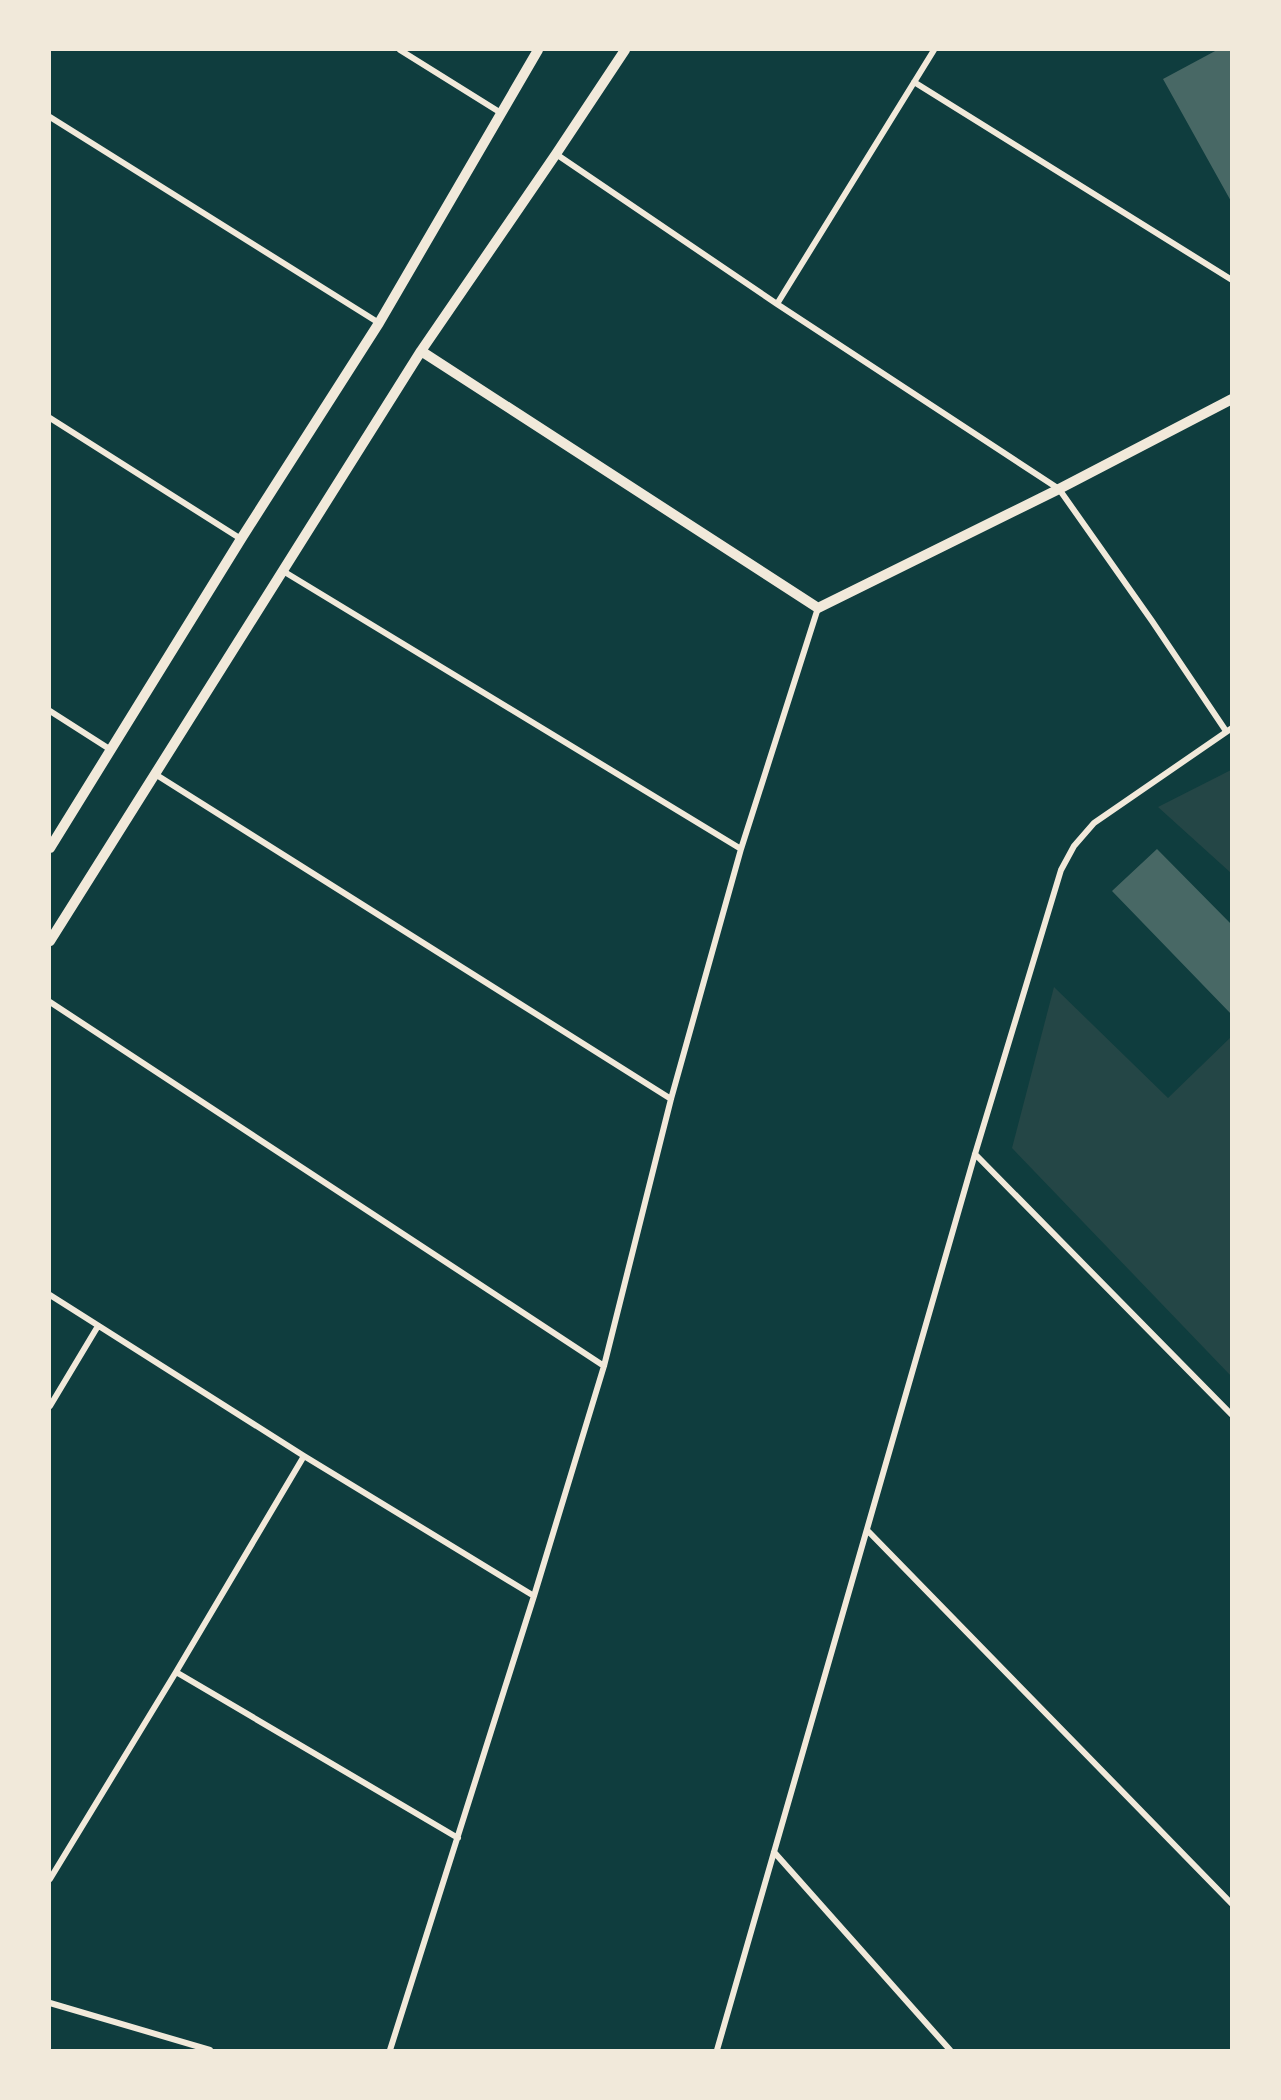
<svg xmlns="http://www.w3.org/2000/svg" width="1281" height="2100" font-family="'IBM Plex Sans',sans-serif">
	<style>
		.green { fill: #244646 }
		.building { fill: #486865 }
		.lines { fill: none; stroke-linecap: round; stroke-linejoin: round }
		.minor { stroke: #f1e9da; stroke-width: 6 }
		.tertiary { stroke: #f1e9da; stroke-width: 10 }
	</style>
	<rect width="100%" height="100%" fill="#0f3d3e"/>
	<path class="green" d="M1231,770V873L1158,807Z
		M1054,987L1168,1098L1231,1037V1376L1012,1148Z"/>
	<path class="building" d="M1217,50H1232V203L1163,79Z
		M1157,849L1232,925V1015L1112,891Z"/>
	<g class="lines">
		<path class="minor" d="M400,50L501,113
			M914,82L1232,280
			M50,117L379,323
			M556,154L777,304L1059,489L1152,621L1226,731
			M777,304L934,50
			M50,418L241,539
			M283,571L741,849
			M50,711L111,750
			M155,774L671,1099
			M50,1002L604,1366
			M975,1154L1232,1415
			M50,1295L304,1456L534,1596
			M50,1406L98,1326
			M867,1530L1232,1904
			M176,1672L458,1838
			M774,1852L950,2050
			M50,1879L176,1672L304,1456
			M50,2003L210,2050
			M390,2050L534,1596L604,1366L671,1099L741,849L818,608
			M717,2050L975,1154L1061,870L1074,846L1094,823L1232,728"/>
		<path class="tertiary" d="M421,351L818,608L1059,489L1232,399
			M50,848L241,539L379,323L538,50
			M50,941L421,351L556,154L625,50"/>
	</g>
	<rect width="1281" height="2100" fill="none" stroke="#f1e9da" stroke-width="102"/>
</svg>
